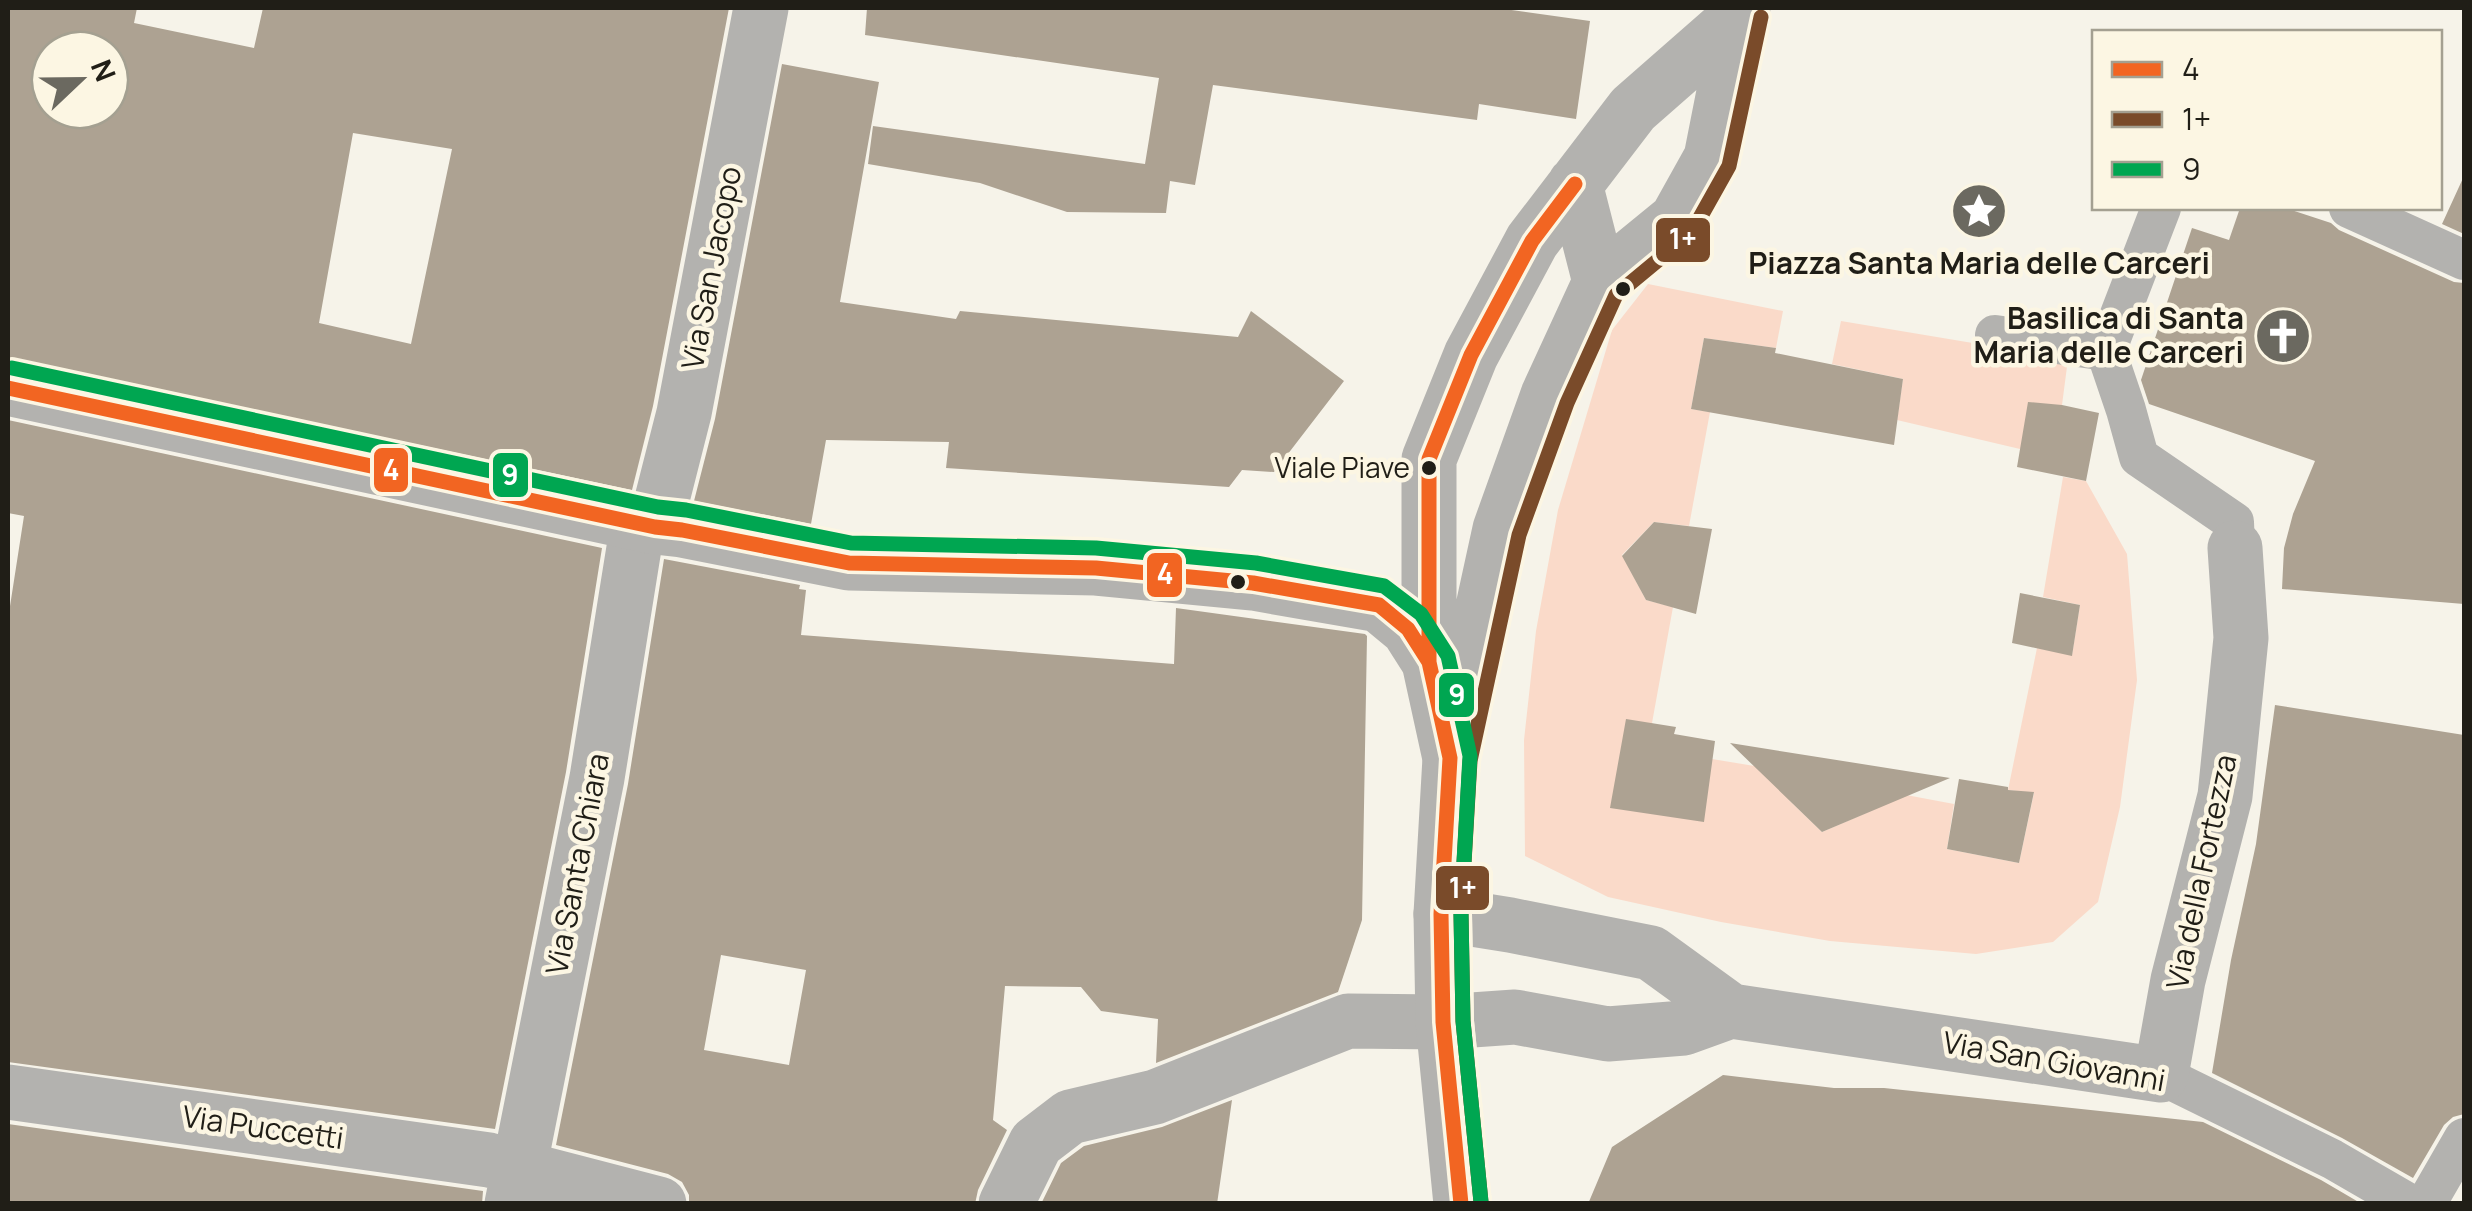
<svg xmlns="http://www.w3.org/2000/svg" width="2472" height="1211" font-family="Manrope,sans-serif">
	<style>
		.green { fill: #fadac9 }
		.building { fill: #ada292; fill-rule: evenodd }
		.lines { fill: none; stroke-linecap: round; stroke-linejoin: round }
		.pedestrian { stroke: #b3b2af; stroke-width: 40 }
		.minor { stroke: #b3b2af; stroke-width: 55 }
		.tertiary { stroke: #b3b2af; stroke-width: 55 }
		.bus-1-casing { stroke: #fcf6e3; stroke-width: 22 }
		.bus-2-casing { stroke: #fcf6e3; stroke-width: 22 }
		.bus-3-casing { stroke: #fcf6e3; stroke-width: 22 }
		.bus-1 { stroke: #f26522; stroke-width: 15 }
		.bus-2 { stroke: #7a4b2a; stroke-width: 15 }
		.bus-3 { stroke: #00a651; stroke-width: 15 }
		.bus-dot { fill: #201e17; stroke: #fcf6e3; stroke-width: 4 }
		.labels { text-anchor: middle; stroke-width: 9; stroke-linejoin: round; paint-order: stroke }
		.bus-label { font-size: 28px; fill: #201e17; stroke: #fcf6e3; text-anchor: end }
		.poi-label { font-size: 30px; font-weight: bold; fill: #201e17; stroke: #fcf6e3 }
		.street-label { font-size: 30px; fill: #201e17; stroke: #fcf6e3 }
		.line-badge { stroke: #fcf6e3; stroke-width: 4 }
		.badge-label { font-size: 28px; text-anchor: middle; font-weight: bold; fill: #fff }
	</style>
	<rect width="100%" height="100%" fill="#f6f3e9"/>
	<path class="green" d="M1648,284L1783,311L1776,348L1704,338L1691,409L1710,412L1689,526L1654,522L1622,555L1646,600L1673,607L1652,723L1712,759L1791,772L1789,800L1822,832L1866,813L1869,788L1954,804L1947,849L2019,863L2034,793L2008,790L2037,648L2072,655L2080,605L2043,597L2063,477L2086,481L2127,554L2137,680L2120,807L2098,902L2053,942L1976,954L1830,941L1721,922L1608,897L1525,856L1524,740L1536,631L1558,510L1612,330Z
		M1841,321L2068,359L2062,405L2020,449L1897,420L1903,379L1832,364Z"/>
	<path class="building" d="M8,8H137L134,23L254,48L263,8H729L653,406L632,490L8,358ZM50,50H110V110H50ZM353,133L452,149L411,344L319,323Z
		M867,8H1497L1590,21L1576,119L1479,104L1477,120L1213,85L1195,185L1170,181L1166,213L1067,212L980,183L868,164L873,126L1145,164L1159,78L865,35Z
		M782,64L879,82L840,302L956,319L960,311L1238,337L1251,311L1344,381L1274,472L1242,470L1229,487L946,468L949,442L826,440L811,524L694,501L715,419Z
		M2464,176V234L2442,224Z
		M2240,208H2285L2331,223L2339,230L2454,282L2464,283V604L2282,589L2284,548L2293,514L2315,461L2149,404L2141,380L2192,228L2229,240Z
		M1704,338L1776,348L1775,353L1903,379L1894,445L1691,409Z
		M2028,402L2062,405L2099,413L2086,481L2017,467Z
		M8,420L602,548L566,772L495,1129L8,1062V619L24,516L8,513Z
		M1654,522L1712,529L1696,614L1646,600L1622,556Z
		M664,559L800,585L799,589L806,590L801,635L1174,664L1176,608L1365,634L1367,636L1362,920L1338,992L1156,1063L1158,1019L1101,1011L1081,987L1005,986L993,1120L1007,1130L978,1190L975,1204H689V1195L682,1182L668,1174L556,1145L628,784ZM721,955L806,970L789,1065L704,1050Z
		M2020,593L2080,605L2072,656L2012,643Z
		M2275,705L2464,735V1114L2453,1117L2444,1125L2413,1178L2342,1138L2212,1073L2231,960L2256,844Z
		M1626,719L1676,727L1674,734L1715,741L1704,822L1610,808Z
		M1730,743L1950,778L1822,832Z
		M1959,779L2008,787V790L2034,792L2019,863L1947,849Z
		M1723,1075L1834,1088H1884L2203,1122L2321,1180L2362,1204H1588L1612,1147Z
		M1232,1100L1217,1204H1041L1061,1163L1084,1146L1162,1127Z
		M8,1124L483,1191L482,1204H8Z"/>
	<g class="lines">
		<path class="pedestrian" d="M2349,208L2464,260
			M1995,335L2106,351L2126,410L2139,457L2234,522L2235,548
			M2106,351L2161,208
			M2161,1075L2332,1159L2410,1204
			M2426,1204L2464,1138"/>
		<path class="minor" d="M1600,282L1677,219L1711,158L1739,16L1743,8
			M655,527L684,413L761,8
			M1429,662V459L1471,355L1532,241L1633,109L1739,16
			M1450,758L1500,529L1548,395L1600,282L1575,184
			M1441,914L1510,925L1651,953L1731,1011L2161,1075L2178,980L2225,796L2241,638L2235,548
			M8,1092L489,1160L659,1204
			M512,1204L597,778L638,523
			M1006,1204L1036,1143L1070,1117L1155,1097L1348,1021L1443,1022L1515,1017L1608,1034L1684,1028L1731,1011"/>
		<path class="tertiary" d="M8,388L655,527L682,530L849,563L1096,568L1253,583L1379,605L1408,629L1429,662L1450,758L1441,914L1443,1022L1461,1204"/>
		<g class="bus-1-casing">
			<path id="bus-1" d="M8,388L655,527L682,530L849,563L1096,568L1253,583L1379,605L1408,629L1429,662L1450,758
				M1461,1204L1443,1022L1441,914L1450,758L1429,662V459L1471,355L1532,241L1575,184"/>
		</g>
		<g class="bus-2-casing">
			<path id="bus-2" d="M1481,1202L1463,1021L1461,914L1470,761L1519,535L1567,403L1616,295L1692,232L1729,166L1761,17"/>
		</g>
		<g class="bus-3-casing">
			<path id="bus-3" d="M12,368L658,507L686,510L851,543L1096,548L1256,563L1384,586L1421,614L1448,656L1470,756L1461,914L1463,1021L1481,1202"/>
		</g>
		<use href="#bus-1" class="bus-1"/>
		<use href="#bus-2" class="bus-2"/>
		<use href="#bus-3" class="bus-3"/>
	</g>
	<defs>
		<g id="sight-disc" transform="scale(2.875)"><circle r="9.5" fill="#6b6960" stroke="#fcf6e3"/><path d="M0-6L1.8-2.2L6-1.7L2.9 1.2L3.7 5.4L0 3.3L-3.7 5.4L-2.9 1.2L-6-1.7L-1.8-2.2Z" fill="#fff"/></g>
		<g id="church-disc" transform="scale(2.875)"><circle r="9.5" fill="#6b6960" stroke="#fcf6e3"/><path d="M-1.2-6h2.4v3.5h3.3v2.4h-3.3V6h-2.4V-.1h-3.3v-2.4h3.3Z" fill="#fff"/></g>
	</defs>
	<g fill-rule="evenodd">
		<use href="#sight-disc" x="1979" y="211"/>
		<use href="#church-disc" x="2283" y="336"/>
	</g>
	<g class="bus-dot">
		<circle cx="1623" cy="289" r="9"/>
		<circle cx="1429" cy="468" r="9"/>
		<circle cx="1238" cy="582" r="9"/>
	</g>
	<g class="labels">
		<g class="bus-label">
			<text x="1410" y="478">Viale Piave</text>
		</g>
		<g class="poi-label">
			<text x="1979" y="274">Piazza Santa Maria delle Carceri</text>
			<text x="2244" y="329" text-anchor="end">Basilica di Santa<tspan x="2244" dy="34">Maria delle Carceri</tspan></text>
		</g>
		<g class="street-label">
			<text transform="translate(712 268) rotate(-79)" y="10">Via San Jacopo</text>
			<text transform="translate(578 864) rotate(-79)" y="10">Via Santa Chiara</text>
			<text transform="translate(2202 872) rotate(-78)" y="10">Via della Fortezza</text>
			<text transform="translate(2054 1062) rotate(10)" y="10">Via San Giovanni</text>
			<text transform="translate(263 1128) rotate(8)" y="10">Via Puccetti</text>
		</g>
	</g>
	<g class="line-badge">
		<rect x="1654" y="216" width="58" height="48" rx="10" fill="#7a4b2a"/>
		<rect x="372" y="446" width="38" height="48" rx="10" fill="#f26522"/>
		<rect x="491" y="451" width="39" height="48" rx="10" fill="#00a651"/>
		<rect x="1145" y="551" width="39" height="48" rx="10" fill="#f26522"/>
		<rect x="1437" y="671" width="39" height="48" rx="10" fill="#00a651"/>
		<rect x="1434" y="864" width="57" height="48" rx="10" fill="#7a4b2a"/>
	</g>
	<g class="badge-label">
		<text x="1683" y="249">1+</text>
		<text x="391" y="480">4</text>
		<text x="510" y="485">9</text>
		<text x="1165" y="584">4</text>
		<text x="1457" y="705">9</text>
		<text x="1463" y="898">1+</text>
	</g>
	<rect width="2472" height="1211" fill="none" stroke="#201e17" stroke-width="20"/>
	<rect x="2092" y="30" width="350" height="180" fill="#fcf6e3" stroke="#a4a091" stroke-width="2.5"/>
	<rect x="2112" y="62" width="50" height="15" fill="#f26522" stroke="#a4a091" stroke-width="2.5"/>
	<text x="2182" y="80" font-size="30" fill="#201e17">4</text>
	<rect x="2112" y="112" width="50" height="15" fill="#7a4b2a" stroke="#a4a091" stroke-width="2.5"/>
	<text x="2182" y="130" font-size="30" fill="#201e17">1+</text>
	<rect x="2112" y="162" width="50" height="15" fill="#00a651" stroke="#a4a091" stroke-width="2.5"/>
	<text x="2182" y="180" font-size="30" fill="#201e17">9</text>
	<g transform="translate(80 80) rotate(68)"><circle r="48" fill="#fcf6e3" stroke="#a4a091" stroke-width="2.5"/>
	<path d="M0-8L18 38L0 25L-18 38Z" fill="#6b6960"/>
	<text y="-15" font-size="28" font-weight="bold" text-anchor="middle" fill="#201e17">N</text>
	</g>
</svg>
